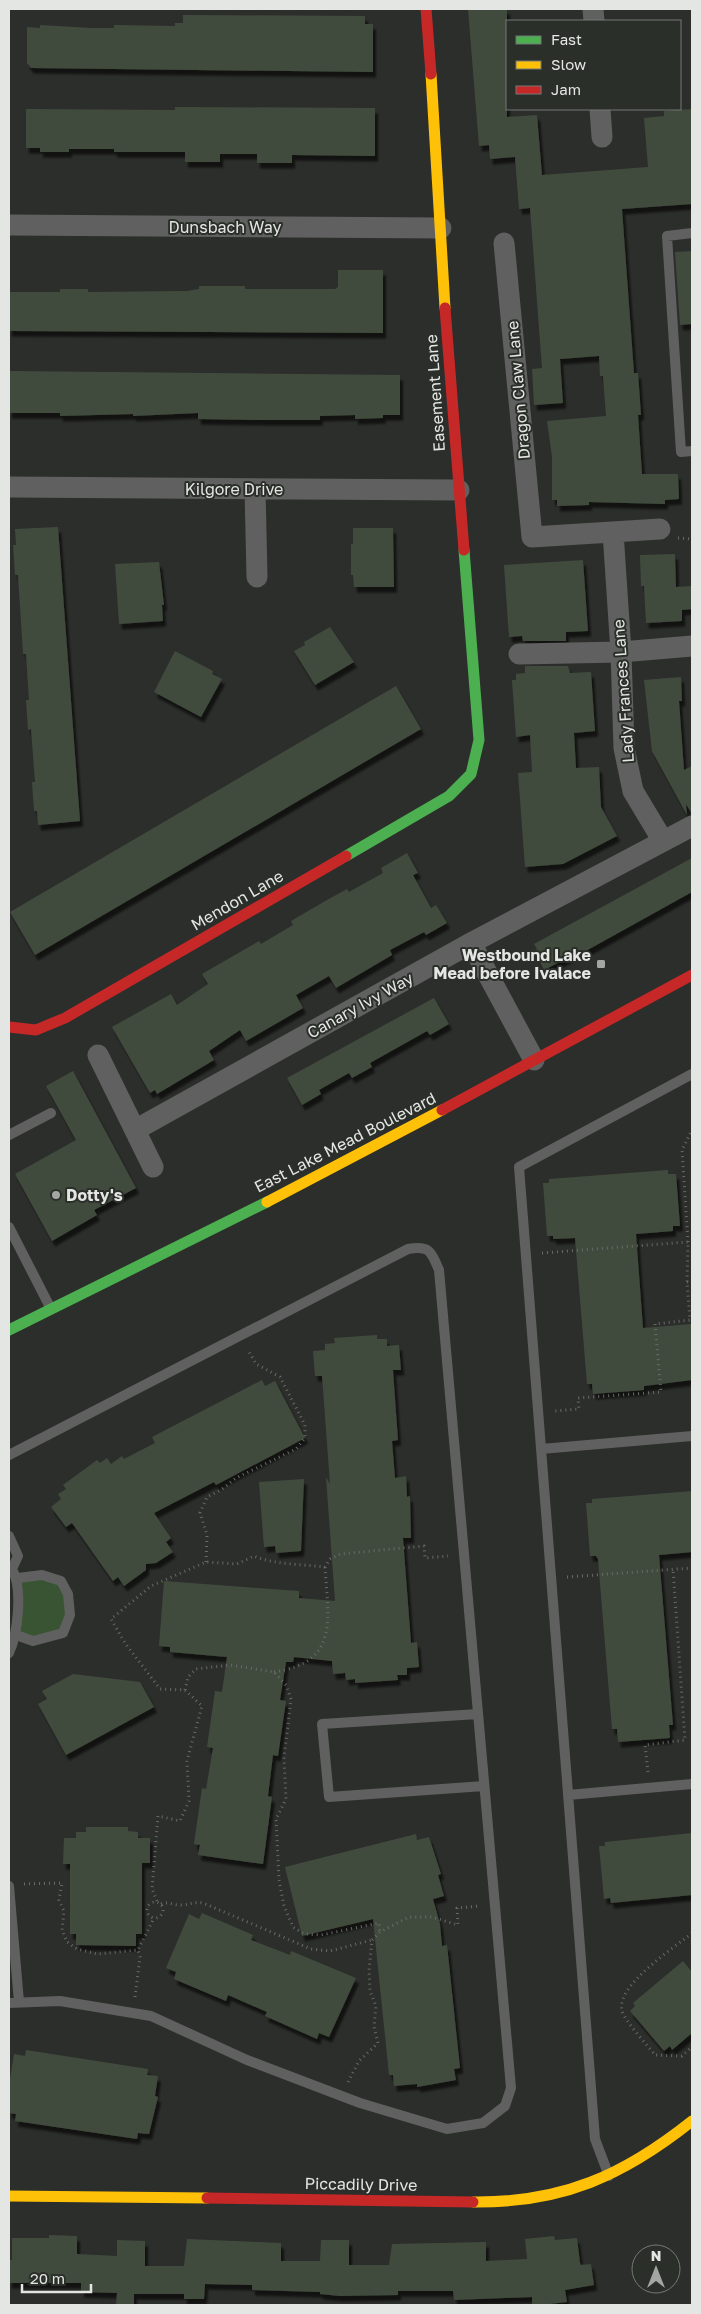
<svg xmlns="http://www.w3.org/2000/svg" width="701" height="2314" font-family="'Golos Text',sans-serif">
	<style>
		.green { fill: #395432 }
		.building { fill: #414b3d; filter: url(#shadow) }
		.lines { fill: none; stroke-linecap: round; stroke-linejoin: round }
		.path { stroke: #696a69; stroke-width: 3; stroke-dasharray: 1 4; stroke-linecap: butt }
		.lane { stroke: #5f605f; stroke-width: 10 }
		.street { stroke: #5f605f; stroke-width: 21 }
		.fast { stroke: #4caf50; stroke-width: 11 }
		.slow { stroke: #ffc107; stroke-width: 11 }
		.jam { stroke: #c62828; stroke-width: 11 }
		.poi-dot { fill: #a4a6a3; stroke: #2b2f2a; stroke-width: 2 }
		.labels { text-anchor: middle; stroke-width: 4; stroke-linejoin: round; paint-order: stroke }
		.street-label { font-size: 16px; fill: #e4e6e3; stroke: #2b2f2a }
		.poi-label { font-size: 16px; font-weight: bold; fill: #e4e6e3; stroke: #2b2f2a; text-anchor: end }
	</style>
	<defs>
		<filter id="shadow"><feDropShadow dx="3" dy="5.5" stdDeviation="1" flood-color="#0009"/></filter>
	</defs>
	<rect width="100%" height="100%" fill="#2c2e2b"/>
	<path class="green" d="M42,1575L61,1581L68,1594L63,1633L49,1638L16,1635L18,1578Z"/>
	<path class="building" d="M468,9H507V117L537,115L542,175L648,167L644,118L664,116V111L692,109V204L622,209L634,373H638L641,415H638L642,474H678L679,499L665,500V504L589,502V505L557,506V500H552V457L547,421L606,416L603,376H600L599,356L560,359L563,403L534,405L532,369L542,368L530,208L519,209L515,157L490,159L489,145L479,146Z
		M183,15L365,16V24H373V72L31,68L27,63V27L40,28V25L91,28H114V25L175,26V23H183Z
		M175,107L375,108V156L292,155V163H257V154H220V162H185V152H114V149H69V152H40V148H26V109L175,110Z
		M692,251V324L680,325L675,252Z
		M338,270H383V333L9,331V292H60V289H88V292L187,291L199,289V286H245V289H335L338,287Z
		M9,371L400,375V415H383V418L355,419V415L320,416V420H262L198,419V413L133,416V414L60,416V413H9Z
		M58,527L80,821L38,825L37,811H34L32,782H35L31,729L28,730L26,700H29L26,654H23L18,575H15L13,545H16L15,529Z
		M353,528H393L394,587H354L353,575H351V544H353Z
		M675,554L676,587L692,586V609L682,610V621L646,623L644,586H641L640,555Z
		M583,560L588,631L566,632V641H523L522,636L509,637L504,565Z
		M159,562L164,605H162L163,621L119,624L115,564Z
		M330,627L354,662L315,685L294,651L305,645L304,642Z
		M175,651L213,671L212,674L222,679L201,717L154,692Z
		M525,666H568L570,673L591,672L595,731L574,733L576,768L599,767L601,807L617,836L563,864L525,867L518,773L532,772L530,735L516,737L512,680H516V674L525,673Z
		M681,677L682,701H679L684,770L692,766V814L686,804L687,815L652,751L644,680Z
		M396,686L421,729L35,955L10,912Z
		M407,853L418,873L413,875L431,908L436,905L447,923L426,935L424,932L390,950L392,955L336,988L329,976L296,995L303,1008L246,1041L240,1030L209,1051L214,1060L157,1094L155,1090L150,1093L112,1027L171,994L177,1005L208,984L202,974L259,941L261,944L293,925L291,921L327,900L347,889L349,892L383,873L381,868Z
		M692,858V892L584,952L583,950L544,970L534,951L537,949L534,944Z
		M434,998L449,1024L430,1035L427,1031L370,1063L372,1067L352,1078L349,1073L319,1090L321,1094L302,1105L287,1078Z
		M73,1071L136,1188L94,1210L97,1215L52,1241L15,1174L76,1140L46,1086Z
		M668,1170V1174H676L680,1226H673V1231L636,1234L643,1328L692,1324V1380L644,1386V1390L593,1394L592,1384H587L575,1238L553,1239V1236H547L543,1183H549V1179Z
		M377,1335V1339H387V1346L399,1345L401,1370H393L398,1440L392,1441L395,1478L406,1476L407,1497L410,1496L411,1538H403L411,1643L417,1642L419,1667L407,1668V1675H397L398,1680L355,1683V1679L346,1680L345,1673L333,1674L332,1661L294,1657L293,1662H286L280,1700L286,1701L278,1756L273,1755L268,1796L272,1797L263,1864L198,1855L200,1845L194,1844L202,1788L206,1789L213,1748L207,1747L215,1691L222,1692L227,1657L170,1652V1647L159,1646L164,1581L299,1591V1598L335,1601L326,1477L330,1484L322,1376H315L313,1351L325,1350V1344L335,1343L334,1338Z
		M262,1380L265,1386L275,1381L305,1438L216,1485L214,1482L154,1513L171,1538L166,1542L173,1552L156,1563L146,1564V1570L124,1586L118,1577L113,1581L72,1523L66,1527L51,1507L61,1499L58,1494L66,1489L63,1485L97,1460L100,1463L107,1458L111,1464L122,1456L124,1459L155,1443L152,1437Z
		M304,1479L301,1551L276,1553L275,1546L264,1547L259,1482Z
		M692,1491V1552L659,1555L673,1725H669L670,1738L618,1742L617,1729H612L598,1559L596,1556H590L586,1503H592V1499Z
		M73,1674L140,1682L154,1707L66,1755L38,1704L47,1699L42,1691Z
		M86,1827H128V1831L138,1832V1838H150V1863H142V1934H136V1946L76,1945V1934H70V1864H63L64,1838H76V1832H86Z
		M692,1833V1895L611,1903L610,1898L604,1899L599,1846H605V1842Z
		M416,1834L417,1840L429,1837L441,1874L438,1875L444,1896L433,1899L440,1924L442,1946L447,1945L460,2068L454,2069L456,2080L417,2087V2084L394,2086L393,2075H389L373,1919L302,1936L285,1867Z
		M202,1913L253,1935L251,1940L290,1955L291,1951L356,1978L329,2037L319,2033L317,2039L265,2016L267,2012L228,1995L226,2001L174,1979L176,1972L166,1968L189,1914L199,1919Z
		M683,1961L692,1972V2033L672,2050L670,2046L664,2051L630,2011L635,2006L633,2003Z
		M26,2050L148,2069L147,2075L158,2076L155,2096L158,2097L149,2134L138,2133L137,2139L15,2121L16,2114L9,2113V2085L14,2054L25,2056Z
		M49,2235L77,2236V2254L117,2256V2240L145,2241V2266H184L187,2239L281,2243V2261H320L321,2240H349V2265H389L392,2244L486,2242V2261L527,2259L525,2239L554,2236L555,2240L577,2238L580,2263L581,2265L591,2264L594,2285L565,2290L567,2302L541,2305H532V2297L454,2300L453,2291H398V2295L340,2296L320,2294V2292L252,2290V2285L205,2284L204,2299H184V2294H134V2305H116L117,2293L81,2292V2283H9V2260H12V2238H49Z"/>
	<g class="lines">
		<path class="path" d="M678,538L692,539
			M688,1242L682,1150L692,1130
			M542,1253L688,1242L687,1282L690,1320L655,1324L661,1392L578,1398L579,1409L554,1411
			M687,1282L692,1281
			M206,1562L207,1535L200,1513L207,1497L221,1490L236,1478L296,1449L305,1438V1425L280,1377L256,1364L248,1350
			M567,1577L692,1568
			M274,1672C340,1663 328,1618 325,1567
			M185,1690L188,1677L196,1669L230,1665L274,1672L286,1685L291,1699L284,1757L286,1799L276,1819L279,1880L284,1906L293,1927L304,1934L321,1935L379,1923L380,1932
			M648,1772L645,1745L685,1740L673,1569
			M24,1884L62,1883L59,1900L64,1911L62,1930L67,1942L77,1949L97,1954L138,1950L154,1918
			M157,1901L152,1889L158,1816L180,1821L189,1801L187,1761L202,1706L185,1690L160,1689L125,1643L111,1619L151,1586L206,1562L237,1564L254,1556C275,1565 301,1564 325,1567L330,1559L340,1554L424,1546L425,1558L448,1556
			M147 1910a8 8 0 1 1 16 0a8 8 0 1 1-16 0Z
			M161,1904C169,1901 174,1906 182,1905C191,1904 194,1902 203,1903L311,1949L330,1951L372,1940
			M692,1933C674,1948 615,1986 622,2011C624,2020 648,2046 655,2055L682,2056L692,2047
			M135,1997L140,1957L138,1950
			M348,2082L359,2061L378,2043L374,2027L376,2006L370,1991L369,1971L372,1940L380,1932L409,1917H432L458,1925L457,1908L480,1906"/>
		<path class="lane" d="M692,233L667,236L681,452L692,451
			M9,1135L51,1113
			M9,1227L51,1309
			M541,1449L692,1436
			M9,1455L408,1249C429,1245 431,1251 439,1270L511,2088L505,2106L483,2123L447,2129L360,2103L247,2060L151,2016L60,2001L9,2003
			M9,1536L18,1556L12,1569
			M16,1635L33,1641L63,1633L70,1615L68,1594L61,1581L42,1575L18,1578
			M9,1653C18,1633 23,1588 12,1569
			M478,1714L322,1724L329,1797L484,1786
			M568,1795L692,1784
			M9,1886L19,2002
			M609,2176L595,2139L594,2126L519,1167L692,1074"/>
		<path class="street" d="M593,9L594,21
			M600,109L602,137
			M9,225L441,228
			M504,243L532,537L660,529
			M9,487L459,490
			M255,489L257,577
			M613,532L621,652L624,748L633,791L663,841
			M519,654L621,652L692,646
			M471,943L534,1060
			M98,1055L153,1167
			M135,1130L471,943L692,826"/>
		<path class="fast" d="M346,856L449,796L471,774L479,740L464,550
			M9,1330L267,1202"/>
		<path class="slow" d="M431,74L445,308
			M267,1202L442,1110
			M9,2196L207,2198
			M473,2202C562,2203 623,2176 692,2121"/>
		<path class="jam" d="M426,9L431,74
			M445,308L464,550
			M9,1027L36,1030L65,1018L346,856
			M442,1110L692,975
			M207,2198L473,2202"/>
	</g>
	<g class="poi-dot">
		<rect x="596" y="959" width="10" height="10" rx="2.5"/>
		<circle cx="56" cy="1195" r="5"/>
	</g>
	<g class="labels">
		<g class="street-label">
			<text x="225" y="233">Dunsbach Way</text>
			<text transform="translate(518 390) rotate(-95)" y="6">Dragon Claw Lane</text>
			<text transform="translate(435 393) rotate(-94)" y="6">Easement Lane</text>
			<text x="234" y="495">Kilgore Drive</text>
			<text transform="translate(623 691) rotate(-94)" y="6">Lady Frances Lane</text>
			<text transform="translate(237 900) rotate(-30)" y="6">Mendon Lane</text>
			<text transform="translate(360 1005) rotate(-29)" y="6">Canary Ivy Way</text>
			<text transform="translate(345 1142) rotate(-27)" y="6">East Lake Mead Boulevard</text>
			<text transform="translate(361 2184) rotate(1)" y="6">Piccadily Drive</text>
		</g>
		<g class="poi-label">
			<text x="591" y="961">Westbound Lake<tspan x="591" dy="18">Mead before Ivalace</tspan></text>
			<text x="66" y="1201" text-anchor="start">Dotty's</text>
		</g>
	</g>
	<rect width="701" height="2314" fill="none" stroke="#e4e6e3" stroke-width="20"/>
	<rect x="506" y="20" width="175" height="90" fill="#2b2f2a" stroke="#757874"/>
	<rect x="516" y="36" width="25" height="8" fill="#4caf50" stroke="#757874"/>
	<text x="551" y="45" font-size="15" fill="#e4e6e3">Fast</text>
	<rect x="516" y="61" width="25" height="8" fill="#ffc107" stroke="#757874"/>
	<text x="551" y="70" font-size="15" fill="#e4e6e3">Slow</text>
	<rect x="516" y="86" width="25" height="8" fill="#c62828" stroke="#757874"/>
	<text x="551" y="95" font-size="15" fill="#e4e6e3">Jam</text>
	<g transform="translate(656 2269)"><circle r="24" fill="#2b2f2a" stroke="#757874"/>
	<path d="M0-4L9 19L0 12L-9 19Z" fill="#a4a6a3"/>
	<text y="-8" font-size="14" font-weight="bold" text-anchor="middle" fill="#e4e6e3">N</text>
	</g>
	<path d="M22 2284v8h69v-8" fill="none" stroke="#e4e6e3" stroke-width="2.5"/>
	<text x="30" y="2284" font-size="15" fill="#e4e6e3" stroke="#2b2f2a" stroke-width="4" paint-order="stroke">20 m</text>
</svg>
